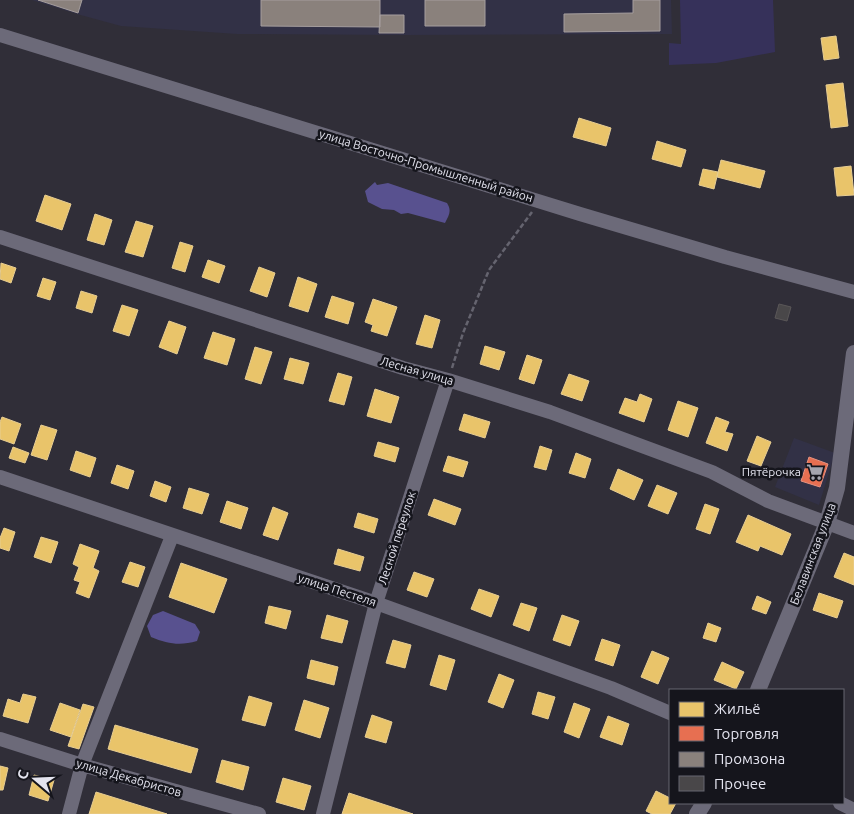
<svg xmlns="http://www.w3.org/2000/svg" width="854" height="814" font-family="Ubuntu,sans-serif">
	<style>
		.built { fill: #323146 }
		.green { fill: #36315a }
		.water { fill: #58518f }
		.homes { fill: #e9c46a; stroke: #e7cd92 }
		.shops { fill: #e76f51; stroke: #e69280 }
		.industry { fill: #8a817c; stroke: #a59e9e }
		.building { fill: #494749; stroke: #5a5758 }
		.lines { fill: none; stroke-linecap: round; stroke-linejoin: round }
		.path { stroke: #65646f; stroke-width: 2.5; stroke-dasharray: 5 2.5; stroke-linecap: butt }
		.minor { stroke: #6c6a79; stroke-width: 14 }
		.major { stroke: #6c6a79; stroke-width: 16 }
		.labels { text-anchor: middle; stroke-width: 5; stroke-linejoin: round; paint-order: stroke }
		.street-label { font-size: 12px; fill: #e3e3ee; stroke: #15151c }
		.poi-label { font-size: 12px; fill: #e3e3ee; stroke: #15151c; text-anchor: end }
	</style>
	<rect width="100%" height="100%" fill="#302e38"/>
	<path class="built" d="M32,0H671L672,34L404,35L237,34L121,26L77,14Z
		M794,438L835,453L819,505L775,487Z"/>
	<path class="green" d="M680,0H773L775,52L716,63L669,65V43L681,44Z"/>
	<path class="water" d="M375,182L377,185L388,183L447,203C452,211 449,215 445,223L408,213L401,214L394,210L382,209L368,202L365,191Z
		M163,611L195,624L200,632L197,641C180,646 168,644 151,637L147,626L153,615Z"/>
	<path class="homes" d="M836,36L839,58L824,60L821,38Z
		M843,83L848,126L831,128L826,85Z
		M579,118L611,128L606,146L573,137Z
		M657,141L686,150L681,167L652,159Z
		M721,160L765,171L760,188L717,177Z
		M851,166L854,195L837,196L834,168Z
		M703,169L718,172L714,189L699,185Z
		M45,195L71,204L62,230L36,221Z
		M95,214L112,220L104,245L87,240Z
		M136,221L153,226L143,257L125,252Z
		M180,242L193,246L185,272L172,268Z
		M208,260L225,266L219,283L202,277Z
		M1,263L16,268L11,283L0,279Z
		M259,267L275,273L267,297L250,291Z
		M298,277L317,284L308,312L289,306Z
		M43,278L56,282L50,300L37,296Z
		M81,291L97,296L92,313L76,308Z
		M332,296L354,303L348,324L325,317Z
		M373,299L397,307L387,336L371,331L373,325L365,322Z
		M122,305L138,310L129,336L113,331Z
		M425,315L440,320L432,348L416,344Z
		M169,321L186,327L177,354L159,347Z
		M213,332L235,339L227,365L204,358Z
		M485,346L505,352L499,370L480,364Z
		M255,347L272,352L261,384L245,379Z
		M527,355L542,360L534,384L519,379Z
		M290,358L309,363L303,384L284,379Z
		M338,373L352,377L344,405L329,401Z
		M569,374L589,381L582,401L561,394Z
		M375,389L399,397L391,423L367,416Z
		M640,394L652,399L644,422L619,413L625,398L637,402Z
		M678,401L698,408L688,437L668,430Z
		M464,414L490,422L485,438L459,430Z
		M2,417L21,424L14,444L0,439V422Z
		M716,417L729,422L725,432L733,434L727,451L706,443Z
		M41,425L57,430L47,460L31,455Z
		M757,436L771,442L761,466L747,461Z
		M378,442L399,448L395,462L374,456Z
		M540,446L552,450L546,470L534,467Z
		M13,447L29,453L25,463L9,458Z
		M76,451L96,458L90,477L70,470Z
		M576,453L591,459L585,478L569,473Z
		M448,456L468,462L463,477L443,471Z
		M117,465L134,471L128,489L111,483Z
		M618,469L643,480L634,500L610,489Z
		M155,481L171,487L166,502L150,496Z
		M657,485L677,493L668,514L648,506Z
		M189,488L209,494L202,514L183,508Z
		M434,499L461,509L455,525L428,515Z
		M227,501L248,508L241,529L220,522Z
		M705,504L719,509L710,534L696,529Z
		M273,507L288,513L278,540L263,535Z
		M358,513L378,519L374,533L354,527Z
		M748,515L791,534L782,555L760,546L758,551L736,542Z
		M4,528L15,532L9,551L0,548V538Z
		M41,537L58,542L51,563L34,557Z
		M80,544L99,551L93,568L99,571L89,598L76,593L80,582L74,580L79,567L73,564Z
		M338,549L364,557L360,571L334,564Z
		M844,553L854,557V585L834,577Z
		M130,562L145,567L138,587L122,582Z
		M181,563L227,579L214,613L169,597Z
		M414,572L434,579L427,597L407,590Z
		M479,589L499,596L491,617L471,609Z
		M819,593L843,601L837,618L813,610Z
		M757,596L771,602L766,614L752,609Z
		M521,603L537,608L529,631L513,625Z
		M269,606L291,611L286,629L265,623Z
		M327,615L348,621L342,643L321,638Z
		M562,615L579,621L570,646L553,640Z
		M708,623L721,628L716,642L703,638Z
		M602,639L620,645L613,666L595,660Z
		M393,640L411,645L405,668L386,663Z
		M652,651L669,658L658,684L641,677Z
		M439,655L455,660L446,690L430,685Z
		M311,660L338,667L334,685L307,678Z
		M722,662L744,672L736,689L714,680Z
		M499,674L514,680L503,708L488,702Z
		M538,692L555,697L548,719L532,714Z
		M23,694L36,697L28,723L3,716L8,699L20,703Z
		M249,696L272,703L265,726L242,720Z
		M304,700L329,708L320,738L295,730Z
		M60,703L80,710L71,737L50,730Z
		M574,703L590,709L579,738L564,732Z
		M83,704L94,707L79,749L68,746Z
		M372,715L392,722L386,743L365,737Z
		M608,716L629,724L622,745L600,737Z
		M115,725L198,749L191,773L108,749Z
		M222,760L249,767L243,790L216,782Z
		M0,766L8,768L3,790H0Z
		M34,775L54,780L48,801L29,795Z
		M283,778L311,786L304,810L276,802Z
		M656,791L670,798V803H676L670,814H652L646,811Z
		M96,792L167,814H89Z
		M349,793L413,814H342Z"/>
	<path class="shops" d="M809,457L828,464L820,487L801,481Z"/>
	<path class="industry" d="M38,0H82L78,13Z
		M261,0H380V27L261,26Z
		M425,0H485V26H425Z
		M633,0H660V31L564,32V14L633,13Z
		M380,15H404V33H379Z"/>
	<path class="building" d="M779,304L791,307L787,321L775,318Z"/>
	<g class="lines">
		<path class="path" d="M452,368L463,333L489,270L532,212"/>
		<path class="minor" d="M0,35L580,214L725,257L854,292
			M0,237L403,368L448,380L550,412L712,472L768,501L854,533
			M0,477L376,603L611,688L670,713
			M0,739L82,765L259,814
			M840,803L854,810
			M69,814L82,765L172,536
			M323,814L376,603L448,380"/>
		<path class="major" d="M758,690L827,523L837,488L854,353
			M697,814L704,803"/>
	</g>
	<defs>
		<g id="supermarket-bare" transform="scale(1.35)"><path d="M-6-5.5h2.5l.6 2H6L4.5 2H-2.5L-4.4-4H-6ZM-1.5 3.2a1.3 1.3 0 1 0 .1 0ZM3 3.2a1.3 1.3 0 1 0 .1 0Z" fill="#a4a4ae" stroke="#15151c" stroke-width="2.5" paint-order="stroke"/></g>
	</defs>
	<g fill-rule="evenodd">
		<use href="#supermarket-bare" x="815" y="472"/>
	</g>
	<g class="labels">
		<g class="street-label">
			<text transform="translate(426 166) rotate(17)" y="4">улица Восточно-Промышленный район</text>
			<text transform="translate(417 371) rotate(16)" y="4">Лесная улица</text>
			<text transform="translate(397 538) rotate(-72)" y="4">Лесной переулок</text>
			<text transform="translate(813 554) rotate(-69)" y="4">Белавинская улица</text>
			<text transform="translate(337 590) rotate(18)" y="4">улица Пестеля</text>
			<text transform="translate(129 778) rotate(16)" y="4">улица Декабристов</text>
		</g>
		<g class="poi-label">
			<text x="801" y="476">Пятёрочка</text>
		</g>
	</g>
	<rect x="669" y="689" width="175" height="115" fill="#15151c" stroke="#676770"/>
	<rect x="679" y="702" width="25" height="15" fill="#e9c46a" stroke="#676770"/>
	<text x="714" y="714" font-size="15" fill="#e3e3ee">Жильё</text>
	<rect x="679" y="726" width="25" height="15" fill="#e76f51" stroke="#676770"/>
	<text x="714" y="739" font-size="15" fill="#e3e3ee">Торговля</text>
	<rect x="679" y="752" width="25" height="15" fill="#8a817c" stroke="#676770"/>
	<text x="714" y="764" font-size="15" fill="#e3e3ee">Промзона</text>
	<rect x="679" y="776" width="25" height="15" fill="#494749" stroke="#676770"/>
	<text x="714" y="789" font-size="15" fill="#e3e3ee">Прочее</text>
	<g transform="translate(35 779) rotate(289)" stroke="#15151c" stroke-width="4" paint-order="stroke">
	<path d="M0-4L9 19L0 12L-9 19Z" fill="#e3e3ee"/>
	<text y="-8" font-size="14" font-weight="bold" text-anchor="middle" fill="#e3e3ee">С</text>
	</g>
</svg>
